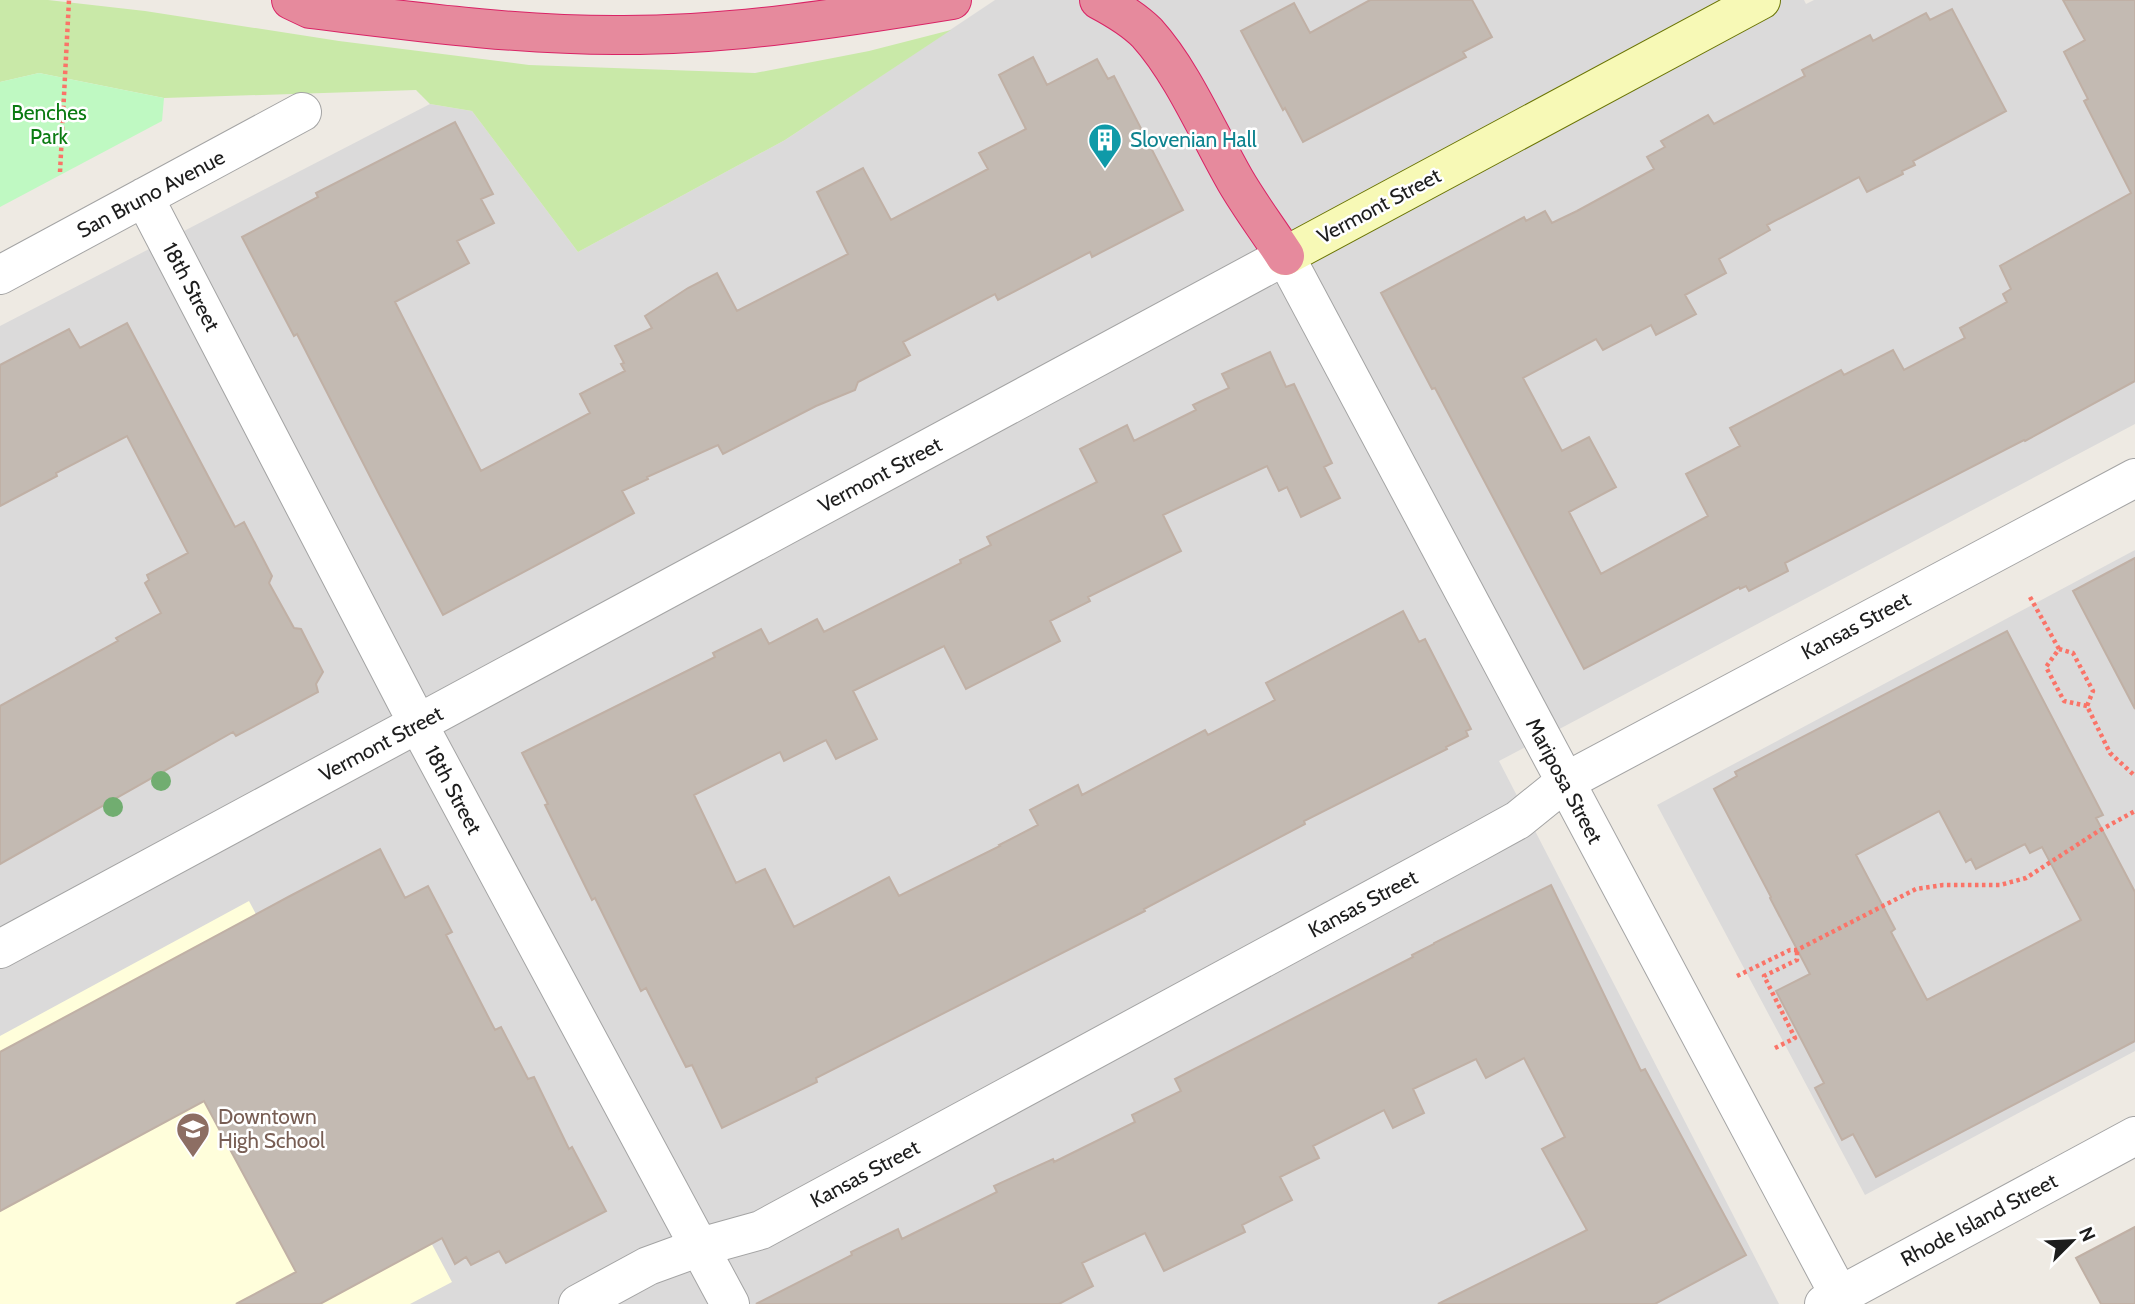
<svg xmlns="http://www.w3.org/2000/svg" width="2135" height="1304" font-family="Cabin,sans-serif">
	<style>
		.residential { fill: #dbdada }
		.education { fill: #fffedb }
		.grass { fill: #c9e9a8 }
		.park { fill: #bff9c2 }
		.building { fill: #c3bab2; stroke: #c0b0a5; stroke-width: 2; fill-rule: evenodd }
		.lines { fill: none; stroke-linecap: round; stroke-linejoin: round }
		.minor-casing { stroke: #a4a4a4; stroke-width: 40 }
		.tertiary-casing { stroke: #a4a4a4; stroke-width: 40 }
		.secondary-casing { stroke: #6a7404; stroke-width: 40 }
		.motorway-casing { stroke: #d92365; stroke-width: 40 }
		.path { stroke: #fa7468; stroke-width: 4.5; stroke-dasharray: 3.5 3.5; stroke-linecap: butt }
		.minor { stroke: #fff; stroke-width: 38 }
		.tertiary { stroke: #fff; stroke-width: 38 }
		.secondary { stroke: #f7f9b6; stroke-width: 38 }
		.motorway { stroke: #e68a9d; stroke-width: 38 }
		.tree { fill: #71ad70 }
		.labels { text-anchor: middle; stroke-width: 5; stroke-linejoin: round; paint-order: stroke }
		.park-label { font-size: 21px; fill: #0b7b12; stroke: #fff }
		.culture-label { font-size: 21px; fill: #0d838f; stroke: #fff; text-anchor: start }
		.street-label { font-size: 21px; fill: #1d1d1d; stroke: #fff }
		.education-label { font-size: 21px; fill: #785e54; stroke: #fff; text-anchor: start }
	</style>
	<rect width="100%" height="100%" fill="#eeeae3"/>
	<path class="residential" d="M995,0H1804L1806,4L1814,0H2135V424L1499,761L1779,1304H0V326L430,104L472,111L578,252L785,140Z
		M2135,550V1051L1865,1195L1657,805Z"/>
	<path class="education" d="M249,901L452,1282L410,1304H0V1036Z"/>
	<path class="grass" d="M0,0H48L145,11L339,41L529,65L755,73L869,51L951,30L785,140L578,252L472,111L430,104L416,90L164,98L39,73L0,82Z"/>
	<path class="park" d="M39,73L164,98L162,121L0,207V82Z"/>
	<path class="building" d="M1370,0H1472L1492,37L1463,52L1466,57L1303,142L1285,108L1283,110L1241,31L1294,3L1310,33Z
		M2063,0H2135V381L2025,441L2024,440L1785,563L1788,571L1749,591L1746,586L1740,589L1739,587L1584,669L1435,388L1432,389L1381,293L1524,217L1526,221L1545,211L1552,223L1577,211L1654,169L1647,157L1665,147L1661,141L1708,115L1714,124L1805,76L1802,70L1870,35L1873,41L1926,13L1930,20L1952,9L2006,111L1913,161L1915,165L1902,171L1903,174L1867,192L1859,177L1767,225L1770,230L1719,259L1726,273L1685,295L1696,314L1656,335L1651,325L1603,350L1596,339L1523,378L1562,451L1589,437L1616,487L1569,512L1601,574L1708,516L1686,474L1740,446L1730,428L1841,370L1844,375L1893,350L1904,370L1965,338L1960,328L2007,302L2003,294L2011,289L2000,266L2131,193L2084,101L2088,99L2064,52L2085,40Z
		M1033,57L1047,85L1097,59L1108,79L1114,76L1183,210L1092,257L1090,252L998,300L995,294L903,342L910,355L858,382L855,390L816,406L723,454L718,445L647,477L648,479L622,491L634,513L443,615L379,494L297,334L294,336L242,237L318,197L316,193L455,122L493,194L481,199L494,223L457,241L469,263L395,302L481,471L590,413L580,394L625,371L621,364L624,363L615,346L652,328L645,316L688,288L717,273L737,311L848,254L817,192L863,168L891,220L988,169L979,153L1026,129L999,75Z
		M127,323L235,527L244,522L272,576L269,583L294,628L301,629L323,672L316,684L318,692L236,736L233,732L0,864V706L118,641L116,638L161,613L145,583L149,580L147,575L188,553L127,436L56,473L57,476L0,506V365L69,329L80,348Z
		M1270,352L1286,387L1294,384L1332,463L1324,467L1340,498L1301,517L1287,487L1279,491L1267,466L1163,515L1181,551L1088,597L1090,601L1050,621L1060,641L966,689L944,646L853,691L877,739L836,759L826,740L784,761L780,752L694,795L736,883L765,869L794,927L889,877L899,896L1000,846L999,845L1038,825L1030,810L1078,785L1082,795L1205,730L1208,735L1275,700L1266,683L1403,611L1419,642L1425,639L1471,729L1466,731L1468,736L1446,747L1447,749L1304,821L1305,824L1144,909L1145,911L816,1078L817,1082L722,1128L692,1065L686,1067L646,988L641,991L595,898L592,900L545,805L548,804L522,753L715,657L713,653L761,629L769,644L817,619L824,632L961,563L960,560L991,545L987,537L1097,482L1080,449L1127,425L1134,441L1196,410L1193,405L1229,388L1222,374Z
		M2135,558V709L2073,591Z
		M2007,631L2103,815L2096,818L2135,892V1041L1876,1177L1853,1134L1842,1140L1815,1088L1824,1083L1776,991L1810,974L1770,898L1771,897L1714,789L1737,776L1735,772ZM1939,811L1966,862L1971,859L1976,869L2025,844L2030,853L2042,847L2081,920L1927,1000L1891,932L1895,929L1856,855Z
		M380,849L405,898L428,886L452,932L446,935L495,1030L501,1027L528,1079L534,1077L569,1149L572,1147L606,1211L506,1263L499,1251L471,1265L466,1257L455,1264L442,1238L320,1304H236L296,1272L204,1101L0,1211V1052L290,896Z
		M1551,885L1641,1071L1645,1069L1746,1255L1655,1304H1438L1587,1230L1542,1149L1565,1137L1524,1058L1486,1078L1476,1059L1413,1089L1424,1113L1393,1128L1384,1110L1313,1146L1319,1158L1280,1177L1292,1200L1242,1225L1245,1232L1164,1271L1145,1233L1082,1263L1093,1286L1059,1304H756L852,1255L851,1252L898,1229L902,1239L997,1192L994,1186L1053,1159L1054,1162L1135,1122L1132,1115L1181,1091L1175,1079L1413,957L1412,955L1434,944V943Z
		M2135,1227V1304H2101L2076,1258Z"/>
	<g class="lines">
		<g class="minor-casing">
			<path id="minor" d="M144,197L418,724L730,1304
				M0,275L302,112
				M0,949L1285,256
				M578,1304L648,1266L700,1247L761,1230L1478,842L1518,820L1565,782L2135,478
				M1824,1304L2135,1136"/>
		</g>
		<g class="tertiary-casing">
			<path id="tertiary" d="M1285,256L1844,1304"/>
		</g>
		<g class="secondary-casing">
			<path id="secondary" d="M1285,256L1761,0"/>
		</g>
		<g class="motorway-casing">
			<path id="motorway" d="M291,0L310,9C411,21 513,35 615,35C728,36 841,18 952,0
				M1099,0C1116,9 1133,19 1147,33C1183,73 1208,133 1235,180C1250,206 1269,231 1285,256"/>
		</g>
		<path class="path" d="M60,172L69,0
			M2030,597L2059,649
			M2087,706L2064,701L2046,667L2059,649L2073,653L2093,691L2087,706L2110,753L2135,776
			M1737,976L1790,950H1797L1916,889L1943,885H2000L2026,878L2097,832L2135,811
			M1775,1048L1795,1038L1764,976L1797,960V950"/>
		<use href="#minor" class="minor"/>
		<use href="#tertiary" class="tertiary"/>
		<use href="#secondary" class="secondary"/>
		<use href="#motorway" class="motorway"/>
	</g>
	<g class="tree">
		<circle cx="161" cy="781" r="10"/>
		<circle cx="113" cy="807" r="10"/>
	</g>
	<defs>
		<g id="building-pin" transform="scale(1.75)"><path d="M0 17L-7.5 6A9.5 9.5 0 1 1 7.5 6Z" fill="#0f9aa8" stroke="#fff"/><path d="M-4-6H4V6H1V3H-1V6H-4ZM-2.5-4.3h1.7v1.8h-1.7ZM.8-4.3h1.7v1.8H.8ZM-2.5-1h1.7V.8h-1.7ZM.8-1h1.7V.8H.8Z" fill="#fff"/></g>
		<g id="school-pin" transform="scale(1.75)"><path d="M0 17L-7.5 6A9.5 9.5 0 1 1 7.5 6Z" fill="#8d6e63" stroke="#fff"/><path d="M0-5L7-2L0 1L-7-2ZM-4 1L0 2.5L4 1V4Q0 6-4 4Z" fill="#fff"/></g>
	</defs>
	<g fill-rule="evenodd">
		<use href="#building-pin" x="1105" y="140"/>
		<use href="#school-pin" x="193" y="1129"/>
	</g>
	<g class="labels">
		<g class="park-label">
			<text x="49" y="120">Benches<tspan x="49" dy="24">Park</tspan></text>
		</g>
		<g class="culture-label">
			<text x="1130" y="147">Slovenian Hall</text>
		</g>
		<g class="street-label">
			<text transform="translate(151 194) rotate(-28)" y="7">San Bruno Avenue</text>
			<text transform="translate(1379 206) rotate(-28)" y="7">Vermont Street</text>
			<text transform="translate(191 287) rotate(62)" y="7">18th Street</text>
			<text transform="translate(880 475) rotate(-28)" y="7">Vermont Street</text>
			<text transform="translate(1856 626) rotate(-28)" y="7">Kansas Street</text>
			<text transform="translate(381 744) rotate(-28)" y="7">Vermont Street</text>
			<text transform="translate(1564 781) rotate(62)" y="7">Mariposa Street</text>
			<text transform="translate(453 790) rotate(62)" y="7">18th Street</text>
			<text transform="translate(1363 904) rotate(-28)" y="7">Kansas Street</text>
			<text transform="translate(865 1174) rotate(-28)" y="7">Kansas Street</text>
			<text transform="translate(1979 1220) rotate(-28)" y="7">Rhode Island Street</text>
		</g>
		<g class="education-label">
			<text x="218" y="1124">Downtown<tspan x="218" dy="24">High School</tspan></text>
		</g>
	</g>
	<g transform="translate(2072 1241) rotate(66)" stroke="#ffffff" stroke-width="5" paint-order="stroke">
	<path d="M0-5L12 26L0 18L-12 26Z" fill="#1d1d1d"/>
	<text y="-10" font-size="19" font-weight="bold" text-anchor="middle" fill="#1d1d1d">N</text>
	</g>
</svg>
